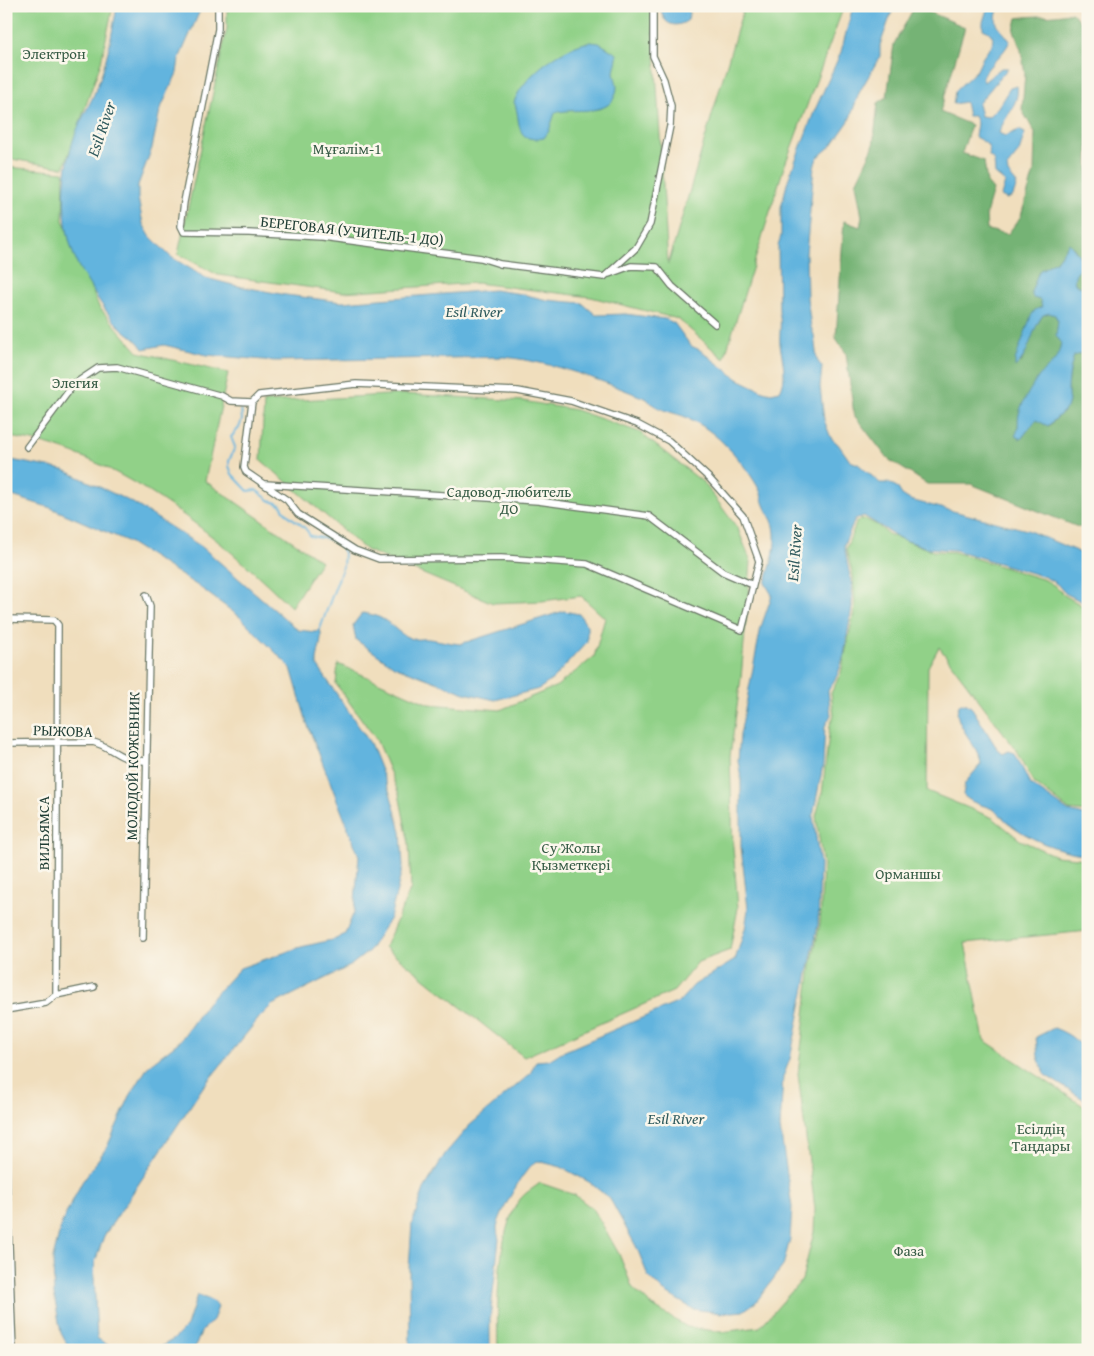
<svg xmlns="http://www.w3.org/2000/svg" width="1094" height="1356" font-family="'Gentium Book Plus',serif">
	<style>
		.green { fill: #91d188; stroke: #58875e }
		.forest { fill: #74b374; stroke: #4a7854 }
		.water { fill: #62b4de; stroke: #407889 }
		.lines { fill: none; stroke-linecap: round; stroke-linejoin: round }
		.stream { stroke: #62b4de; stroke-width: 2 }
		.minor-casing { stroke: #687564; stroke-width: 8 }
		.minor { stroke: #fff; stroke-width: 5.5 }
		.labels { text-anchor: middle; stroke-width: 5; stroke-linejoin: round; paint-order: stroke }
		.park-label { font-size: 15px; fill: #365b45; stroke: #fbf7ec }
		.street-label { font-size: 15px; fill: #1f3d34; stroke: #fbf7ec }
		.water-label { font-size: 16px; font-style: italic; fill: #305b5e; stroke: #fbf7ec }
	</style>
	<rect width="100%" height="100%" fill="#fbf7ec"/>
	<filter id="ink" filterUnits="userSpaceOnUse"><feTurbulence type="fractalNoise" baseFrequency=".02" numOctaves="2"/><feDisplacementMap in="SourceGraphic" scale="10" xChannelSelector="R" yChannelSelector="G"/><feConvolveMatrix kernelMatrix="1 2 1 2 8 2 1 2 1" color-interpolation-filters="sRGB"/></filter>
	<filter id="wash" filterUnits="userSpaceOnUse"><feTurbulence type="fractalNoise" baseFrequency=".0096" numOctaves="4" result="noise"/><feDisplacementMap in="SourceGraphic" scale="20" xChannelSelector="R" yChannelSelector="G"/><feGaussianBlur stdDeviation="1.12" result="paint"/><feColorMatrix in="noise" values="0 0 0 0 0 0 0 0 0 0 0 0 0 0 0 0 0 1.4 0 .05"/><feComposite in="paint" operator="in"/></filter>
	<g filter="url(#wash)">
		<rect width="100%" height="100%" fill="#f0debd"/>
		<path class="green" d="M6,6H113L101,62L64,168L6,158Z
			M227,6H652L668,265L744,6H844L783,170L724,359L678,319L591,297L476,283L343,292L218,275L178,254L227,28Z
			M6,167L64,172L63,220L99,307L138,352L228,373L205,481L321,561L291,607C220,537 109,446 6,437Z
			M404,394L523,401L576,410L639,432L704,483L738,529L751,562L741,678L730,756L733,847L738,908L730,950L698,962L674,991L524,1057L385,947L411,888L409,844L399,794L376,739L336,684L338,664L429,704L500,710L557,686L594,657L605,618L581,596L542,601L493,603L366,550L261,460L264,402Z
			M865,519L877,525L888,534L933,551L954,552L1045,580L1055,586L1064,595L1088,609V812L1069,810L1034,783L1018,752L939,647L928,667L927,791L993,818L1020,840L1056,856L1088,859V931L965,943L984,1040L1088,1109V1350H498C497,1310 496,1229 521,1198C526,1192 534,1188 540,1183L575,1195L594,1210L619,1254L632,1287L651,1305L687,1327L721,1332L760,1327L802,1280L814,1232L815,1209L798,1074L811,965L820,924L823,866L816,816L822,794L830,725L834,715L831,693L841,673L855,607L853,576L846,549L857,521Z"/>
		<path class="forest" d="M915,6L965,27L940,112L971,125L962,153L984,161L987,183L993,190L986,214L987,230L1008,234L1021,216L1034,172L1035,133L1022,110L1025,74L1021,50L1014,31L1017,18C1036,15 1054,17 1072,12L1088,32V284L1081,287L1075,284L1074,278L1081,260L1074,248L1065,249L1056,261L1039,271L1042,307L1035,310L1021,363L1036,326L1043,315L1049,313L1055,315L1058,321L1057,336L1061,341L1059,356L1021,409C1017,419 1020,427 1016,436L1021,439L1037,419L1049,426L1067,408L1069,401C1066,393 1070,365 1074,356L1088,351V528L1078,527L971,484H927L888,459L854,415L846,353L836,338L844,221L860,227L862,217L856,183L873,147L878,103L887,97L894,44Z"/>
		<path class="water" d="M117,6H202L179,59L177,73L160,110L152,148L138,185V198L143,224L150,236L171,257L206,278L233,285L286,295L342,302L494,290L522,294L547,300L582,303L596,315L625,314L665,319L674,323L691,346L700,350L738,379L763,391L771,393L780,391C788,376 782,360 780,344C779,333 782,323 779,312L778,245L781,236V207L788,180L814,112L841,52L853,6H894L880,45V56L859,93L849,121L832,145L817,158L814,167L806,254L807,298L811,327L814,335L817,360L822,367L820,387L824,420L831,438L838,444L850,461L858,464L880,483H889L897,487L902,495L910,500L1027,530L1088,556V605L1065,593L1057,584L1045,577L955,550L927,548L914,543L901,539L864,516L855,519L844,545L852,587V607L844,655L838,674L828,691L831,715L825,726L823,765L813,816L820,865L818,925L790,1059L783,1077L780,1128L792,1207L790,1239L783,1266L756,1302L743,1311L721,1313L693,1309L663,1291L648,1276L637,1248L610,1199L589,1182L561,1167L538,1161C525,1165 500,1213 497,1227C497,1231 498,1236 499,1239L490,1319V1350H410L409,1268L412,1223L424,1189L445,1154L469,1126L530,1074L536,1061L549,1060L560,1053L679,1002L694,985L735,960L745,929L748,909L741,847V778L738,760L740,735L761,627L772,595L765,583C771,566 778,545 774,526C772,518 767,513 764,505C762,501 762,495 760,491C746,464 716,430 688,418C675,412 656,411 647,399C600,380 556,363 505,357L275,361L207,355L164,345L143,349C136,337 125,333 116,323C103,309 92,289 82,273C59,233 60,174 76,132C82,117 91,103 97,87C107,61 112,34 117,6Z
			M661,6H690L688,20C675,30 661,24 661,6Z
			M988,6H999C992,27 999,25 1010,41C1003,56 989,64 982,77L984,82L1001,68H1008L978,104L981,116L988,117L998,107L1010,88L1017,86C1020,104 1004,117 999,133L1005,136L1019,130L1025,133L1019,152L1007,167L1008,173L1017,184L1013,196L1007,199L1001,196L1005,182L995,174L994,160L989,156C991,144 984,142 975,137L977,123L974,116H968L965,102L953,104L955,91L977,70L983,57L992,45L993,37L989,32L983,29V22Z
			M590,42L599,43L617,54C618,61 614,66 614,73C615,78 617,83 617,88C613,120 576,106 555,113L549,131L544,138C512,144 522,119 514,102C524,75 561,47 590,42Z
			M1069,243L1086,264C1078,270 1073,273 1075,284L1081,287L1088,284V351L1074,356C1070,365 1066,393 1069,401L1067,408L1048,426L1036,420L1021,439L1015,436C1020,428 1017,422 1019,414C1021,404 1031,388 1037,379C1049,362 1057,367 1061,342L1056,336L1058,321L1055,315L1049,313L1043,315C1031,330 1030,355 1015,367V360L1031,316L1035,310L1042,307L1040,300L1033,298L1031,292L1039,271L1056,261Z
			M6,459L64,470L133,503L202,547L298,630L316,632L320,629C324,640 316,653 317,665L370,743L390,793L401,831L403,866L390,918L369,951L350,966L272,1005L259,1018L203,1087L104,1236L95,1262L94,1276L97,1338L115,1350H70L61,1333L54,1295L53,1258L62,1222L82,1182L107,1147L130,1096L149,1065L180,1041L207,1003L240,968L301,947L336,939L345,934L354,912L359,856L307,723L291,668L240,617L198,586L127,541L51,508L6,494Z
			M564,611L579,614L587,626V642L553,679L539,689L495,700L465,693L394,666L356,640L353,625L362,613C392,616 392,633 413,639C418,640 424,638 429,639C439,640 449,643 460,644Z
			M960,704H967L972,708L998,750L1003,754L1009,751L1015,753L1030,784L1068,811L1088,816V855C1058,851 1029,840 1006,821C1003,818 1001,815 997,812C987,804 976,807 963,795L965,783L981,764C979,744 948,720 960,704Z
			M1054,1028C1094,1043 1088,1065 1088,1102L1045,1075L1038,1057L1036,1037Z
			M197,1295L213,1301L218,1307L213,1320L201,1332L194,1350H155L174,1339L187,1326Z"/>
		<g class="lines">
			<path class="stream" d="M241,406L242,420L239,428L231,437L235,447L229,461V466L232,474L248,491L256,490L269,500L281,505C288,521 304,521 310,536L329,539L340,546L344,553L343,566L320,629"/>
		</g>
	</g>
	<g filter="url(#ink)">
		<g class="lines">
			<g class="minor-casing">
				<path id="minor" d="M218,6V29L184,202L181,226L184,232L249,233L322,237L481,258L500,264L604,277L636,248L650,224L670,126L671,106L664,80L653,56V6
					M609,274L631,266L657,267L672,286L715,324
					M27,447L74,384L98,368L117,367L222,396L231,401L252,402L259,395L356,384L518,391L571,401L637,424L669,441L709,478L743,516L759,561L742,630L587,564L501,558L379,559L355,550L298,514L287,500L246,472L244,467L252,402
					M265,484L538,501L649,516L723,572L753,585
					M6,619L54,620L58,625L56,995L46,1003L6,1010
					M6,743L93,742C115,748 117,760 145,761
					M143,938L150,606L146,595
					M56,995L94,987
					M6,1166L13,1350"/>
			</g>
			<use href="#minor" class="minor"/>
		</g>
	</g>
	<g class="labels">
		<g class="park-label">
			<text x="54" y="59">Электрон</text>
			<text x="347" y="154">Мұғалім-1</text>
			<text x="75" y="388">Элегия</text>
			<text x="509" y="497">Садовод-любитель<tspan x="509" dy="17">ДО</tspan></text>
			<text x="571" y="853">Су Жолы<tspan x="571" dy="17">Қызметкері</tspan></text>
			<text x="908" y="879">Орманшы</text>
			<text x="1041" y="1134">Есілдің<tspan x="1041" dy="17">Таңдары</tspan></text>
			<text x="909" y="1256">Фаза</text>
		</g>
		<g class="street-label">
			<text transform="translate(352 231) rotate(6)" y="5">БЕРЕГОВАЯ (УЧИТЕЛЬ-1 ДО)</text>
			<text transform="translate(63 731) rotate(2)" y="5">РЫЖОВА</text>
			<text transform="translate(133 766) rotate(-89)" y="5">МОЛОДОЙ КОЖЕВНИК</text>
			<text transform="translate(44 833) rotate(-90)" y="5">ВИЛЬЯМСА</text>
		</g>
		<g class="water-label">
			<text transform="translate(101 129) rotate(-71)" y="6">Esil River</text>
			<text x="474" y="317">Esil River</text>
			<text transform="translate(794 553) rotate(-86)" y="6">Esil River</text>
			<text x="676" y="1124">Esil River</text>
		</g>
	</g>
	<rect width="1094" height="1356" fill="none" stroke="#fbf7ec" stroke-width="25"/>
</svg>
